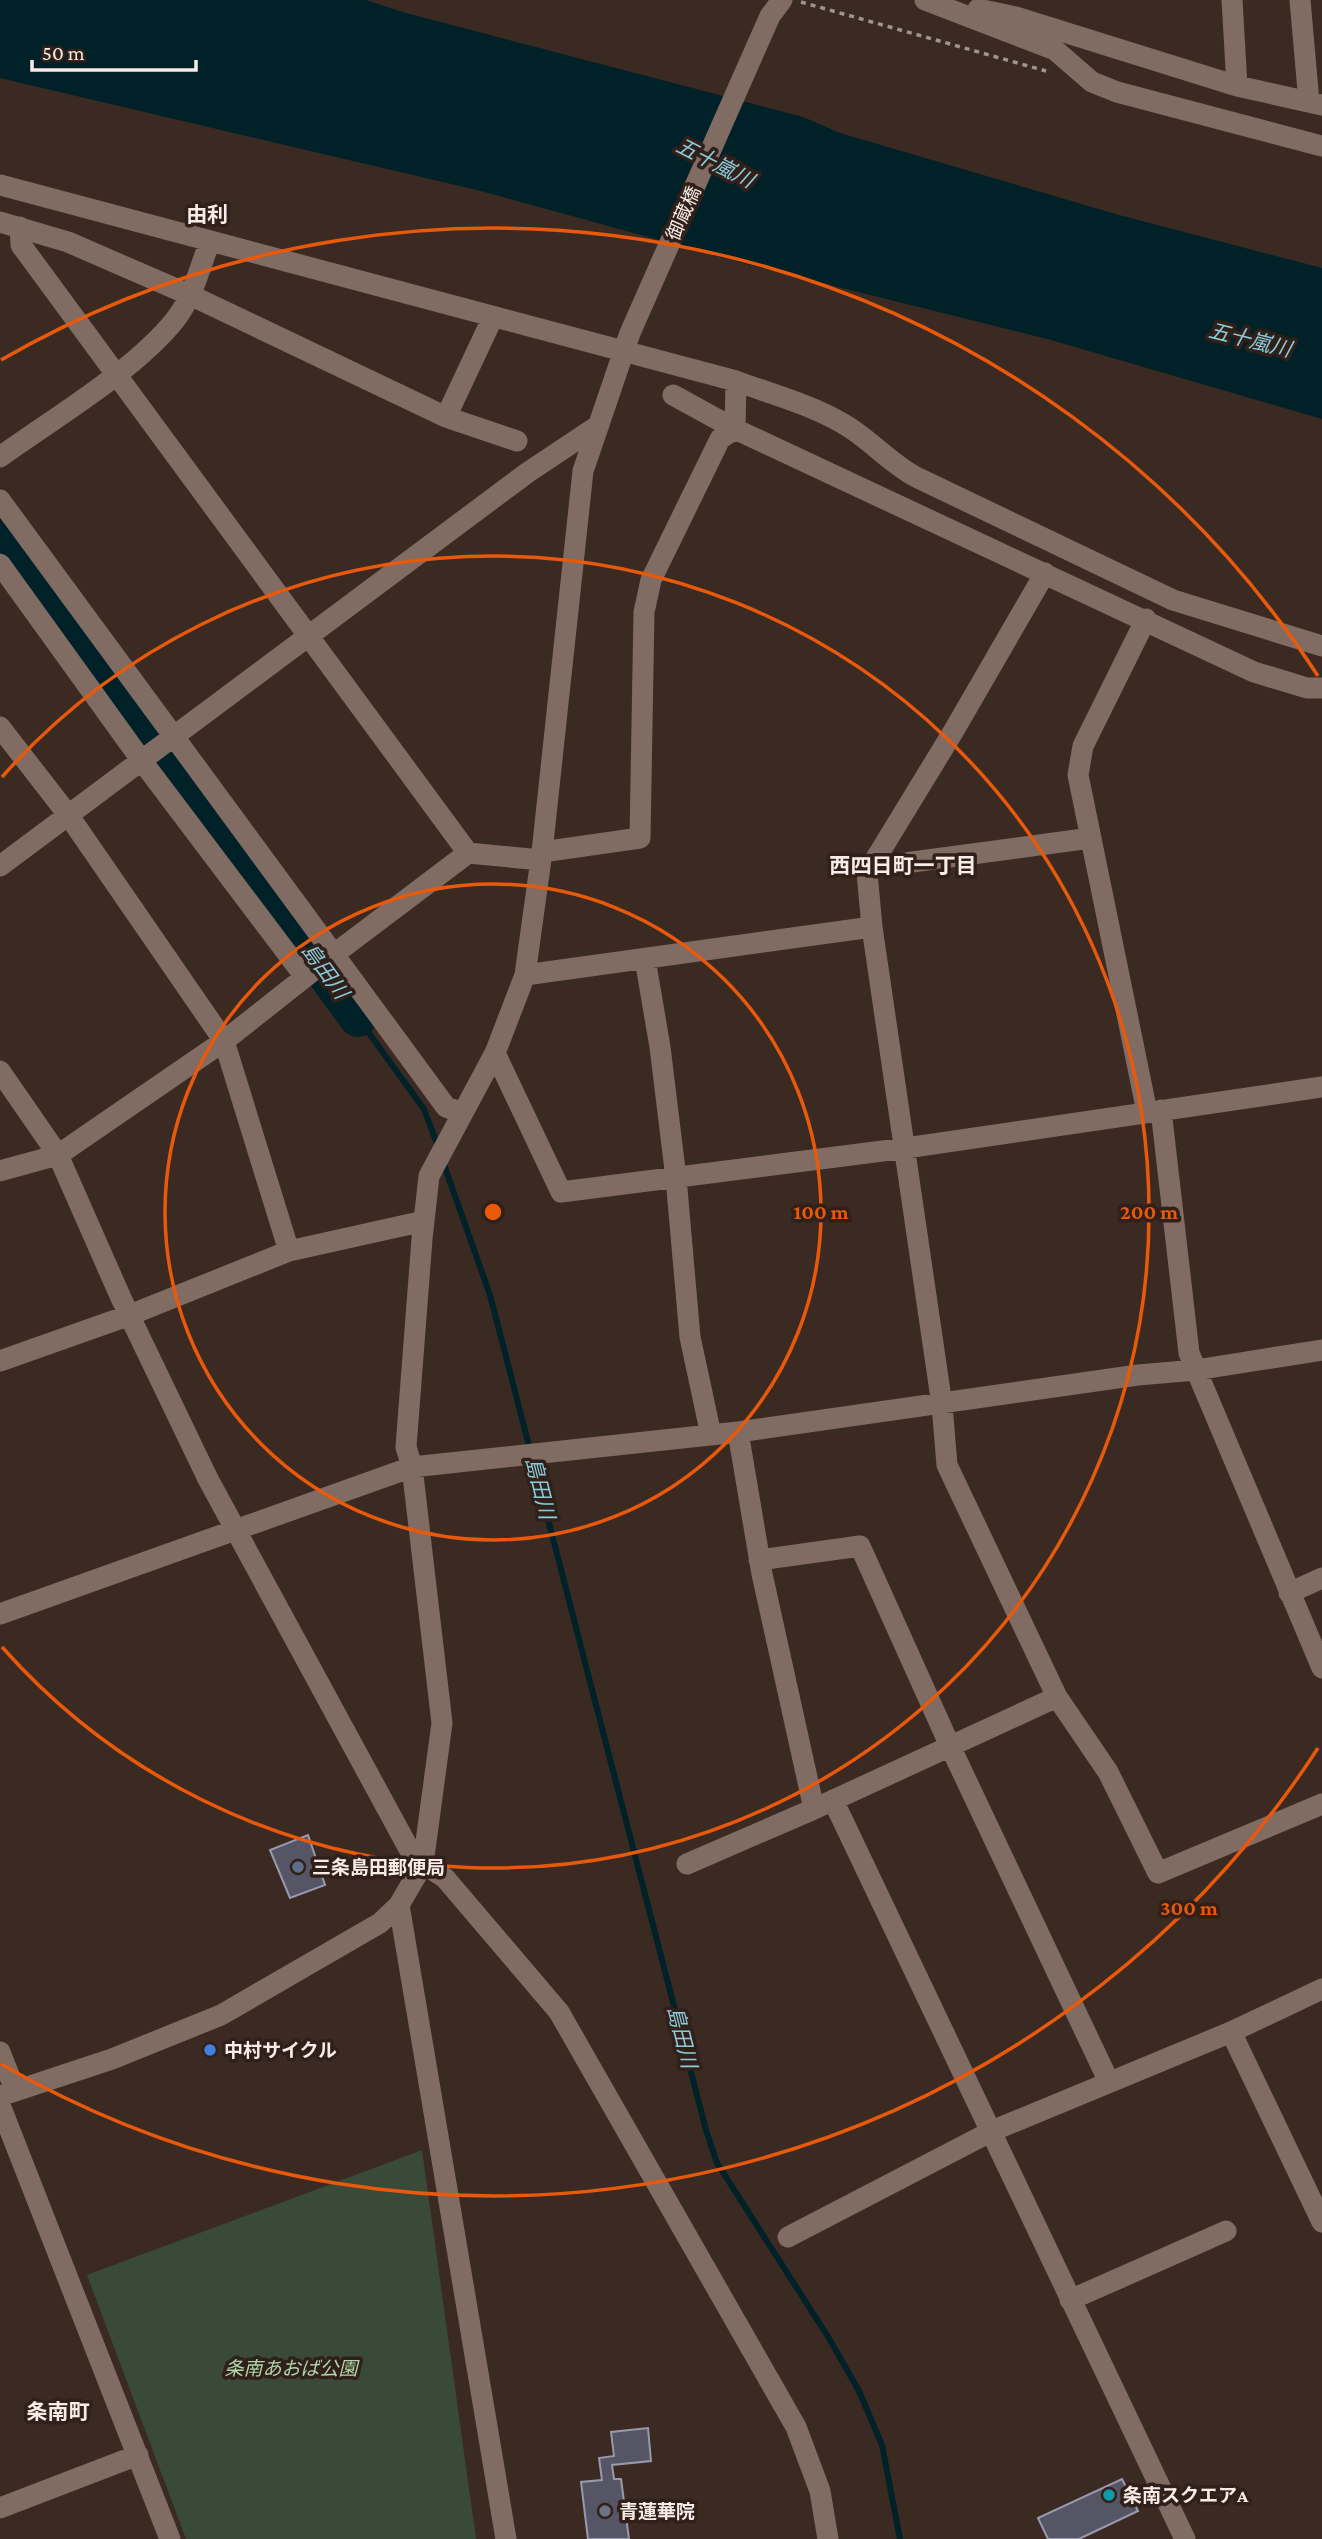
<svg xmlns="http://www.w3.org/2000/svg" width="1322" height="2539" font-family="'Crimson Pro','Noto Sans JP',serif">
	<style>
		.green { fill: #394a39 }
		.water { fill: #002128 }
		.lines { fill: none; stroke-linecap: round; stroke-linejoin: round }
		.stream { stroke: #002128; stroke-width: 6 }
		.river { stroke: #002128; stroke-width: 38 }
		.building { fill: #556; stroke: #9999ad; stroke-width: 2 }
		.path { stroke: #a2948d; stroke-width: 3.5; stroke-dasharray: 5 5; stroke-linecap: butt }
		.minor { stroke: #806c63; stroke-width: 21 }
		.ring { fill: none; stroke: #e8590c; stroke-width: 3.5 }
		.service-dot { fill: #5c6f8a; stroke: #312019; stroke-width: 2.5 }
		.shop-dot { fill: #3f7fe0; stroke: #312019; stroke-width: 2.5 }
		.culture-dot { fill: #0f9aa8; stroke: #312019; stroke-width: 2.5 }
		.worship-dot { fill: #6b7280; stroke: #312019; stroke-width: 2.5 }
		.labels { text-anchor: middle; stroke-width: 7; stroke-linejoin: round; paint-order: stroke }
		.street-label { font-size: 19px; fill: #f7ece7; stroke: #312019 }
		.poi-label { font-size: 19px; font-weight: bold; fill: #f7ece7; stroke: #312019; text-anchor: start }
		.park-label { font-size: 19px; font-style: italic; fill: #add7ad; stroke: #312019 }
		.water-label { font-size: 21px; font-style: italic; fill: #88ccdb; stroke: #312019 }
		.neighbourhood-label { font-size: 21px; font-weight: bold; fill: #f7ece7; stroke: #312019 }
		.centre { fill: #e8590c; stroke: #312019; stroke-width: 3.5 }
		.ring-label { font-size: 21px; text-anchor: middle; font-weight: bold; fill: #e8590c; stroke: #312019; stroke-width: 7; stroke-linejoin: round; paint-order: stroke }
	</style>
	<rect width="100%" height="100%" fill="#3b2a22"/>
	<path class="green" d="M422,2150L476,2539H186L87,2275Z"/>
	<path class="water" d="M0,0H366L406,13L803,117L840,133L1119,215L1322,268V419L1051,340L754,266L481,191L0,78Z"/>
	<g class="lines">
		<path class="stream" d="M358,1018L424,1109L439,1149
			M443,1162L490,1295L706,2130L717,2163L830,2340L859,2391L882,2445L900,2539"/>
		<path class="river" d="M0,523L172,764L358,1018"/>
	</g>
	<path class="building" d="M308,1835L325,1885L290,1898L270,1850Z
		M648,2428L651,2461L612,2465L614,2479H621L629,2539H588L581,2482L602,2480L599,2458L614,2456L611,2432Z
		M1122,2479L1138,2511L1079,2539H1048L1038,2518Z"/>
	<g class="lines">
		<path class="path" d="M801,2L1046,71"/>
		<path class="minor" d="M782,0L770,16L630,333L583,471L542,852L525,975L495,1053L429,1176L422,1239L406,1447L412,1467L442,1723L423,1864L445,1878L559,2012L796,2427L820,2491L828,2539
			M925,0L1055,50L1092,82L1117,92L1322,146
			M1232,0L1237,86
			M1300,0L1309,102
			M978,9L1016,17L1237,86L1322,105
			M0,185L736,381C771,394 809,404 842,423C869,438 888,462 916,477L1173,600L1322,646
			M0,222L68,242L190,295L446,417L517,441
			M20,227L21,245L468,853
			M673,395L735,429L1254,672L1307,688H1322
			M446,417L493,317
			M0,457C54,418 134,371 175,320C193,297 200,267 210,241
			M0,500L446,1107L463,1113
			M0,564L142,761L305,977
			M1045,573L953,732L867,873L872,927L942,1405L947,1465L1057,1697L1108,1772L1158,1873L1322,1804
			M1146,619L1083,746L1078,775L1147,1112
			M0,727L69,816L224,1041L289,1251
			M542,852L640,838L644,612L651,580L720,439L735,429L736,381
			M874,861L890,865L1091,838
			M0,866L527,473L599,425
			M645,959L660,1047L676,1178L690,1337L711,1435
			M525,975L872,927
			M495,1053L561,1192L906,1148L1322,1087
			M0,1071L58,1155L121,1298L208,1479L409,1849L423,1864L399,1905L380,1923L221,2015L112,2059L0,2096
			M1161,1110L1189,1353L1322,1668
			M0,1171L58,1155L224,1041L333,955L468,853L541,860
			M0,1361L130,1315L289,1251L424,1221
			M738,1432L762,1574L814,1809
			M759,1560L860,1546L950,1746L1109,2082
			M1289,1593L1322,1578
			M0,1614L412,1467L738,1432L1138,1375L1196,1370L1322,1350
			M833,1800L1185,2539
			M687,1864L814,1809L1057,1697
			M399,1905L506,2539
			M1231,2032L1322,2222
			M0,2052L15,2090
			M0,2105L170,2539
			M788,2237L992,2131L1231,2032L1322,1989
			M1070,2300L1226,2231
			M0,2508L138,2455"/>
	</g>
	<g class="ring">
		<circle cx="493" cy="1212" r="328"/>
		<path d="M2 777A656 656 0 1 1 2 1647"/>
		<path d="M1318 1748A984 984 0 0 1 1 2064M1 360A984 984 0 0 1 1318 676"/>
	</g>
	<circle class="service-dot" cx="298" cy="1867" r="7"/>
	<circle class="shop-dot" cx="210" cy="2050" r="7"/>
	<circle class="culture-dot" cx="1109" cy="2495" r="7"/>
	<circle class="worship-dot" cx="605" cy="2511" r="7"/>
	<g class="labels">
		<g class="street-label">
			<text transform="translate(683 213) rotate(-66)" y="7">御蔵橋</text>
		</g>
		<g class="poi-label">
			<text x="312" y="1874">三条島田郵便局</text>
			<text x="224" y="2057">中村サイクル</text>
			<text x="1123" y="2502">条南スクエアA</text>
			<text x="619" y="2518">青蓮華院</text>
		</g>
		<g class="park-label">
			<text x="291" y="2375">条南あおば公園</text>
		</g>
		<g class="water-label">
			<text transform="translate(715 163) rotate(27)" y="7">五十嵐川</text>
			<text transform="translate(1250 340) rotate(14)" y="7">五十嵐川</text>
			<text transform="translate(325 971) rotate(54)" y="7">島田川</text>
			<text transform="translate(540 1488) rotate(76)" y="7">島田川</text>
			<text transform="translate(682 2037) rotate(76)" y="7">島田川</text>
		</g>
		<g class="neighbourhood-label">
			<text x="207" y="222">由利</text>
			<text x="903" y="873">西四日町一丁目</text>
			<text x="58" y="2419">条南町</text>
		</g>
	</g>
	<circle cx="493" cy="1212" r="10" class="centre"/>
	<g class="ring-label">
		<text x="821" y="1219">100 m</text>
		<text x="1149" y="1219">200 m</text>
		<text x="1189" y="1915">300 m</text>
	</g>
	<path d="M32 60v10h164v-10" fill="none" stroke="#f7ece7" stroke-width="3.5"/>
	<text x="42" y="60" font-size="21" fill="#f7ece7" stroke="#312019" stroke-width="5" paint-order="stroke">50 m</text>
</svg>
